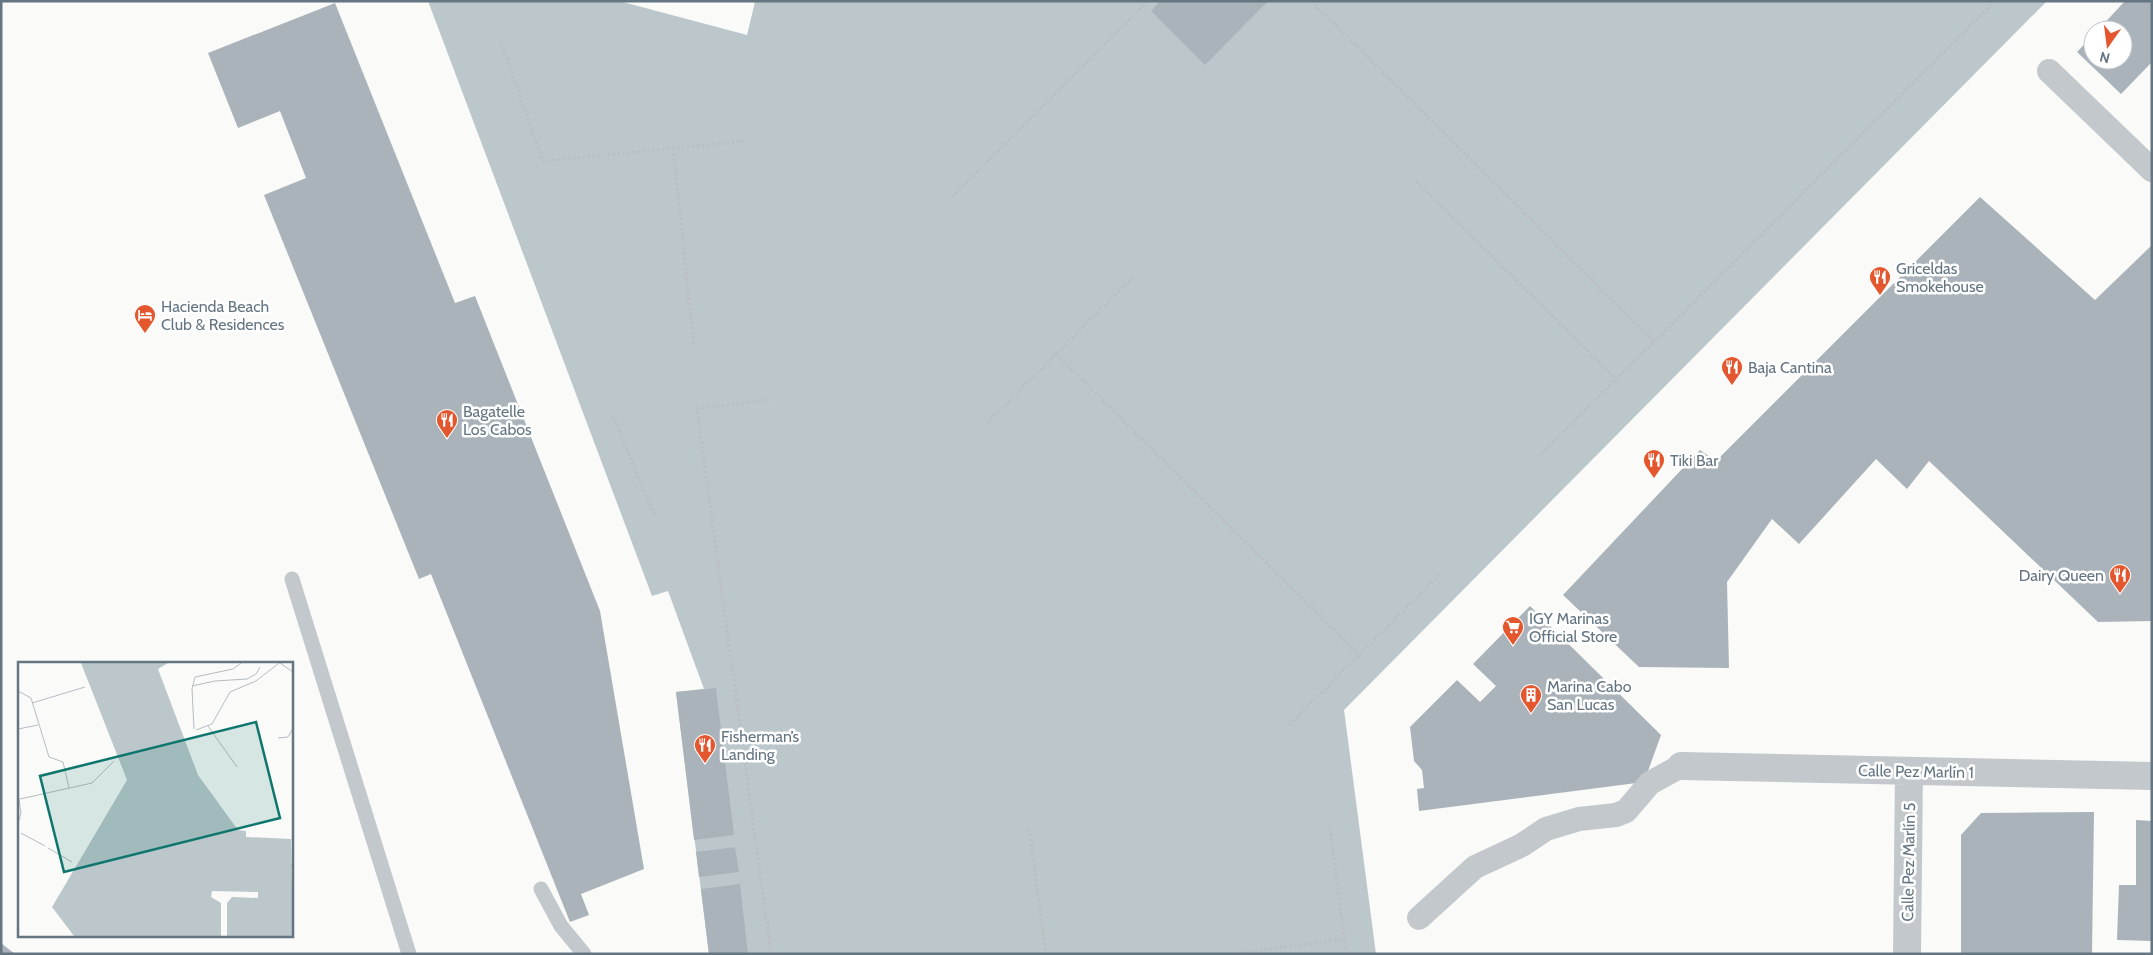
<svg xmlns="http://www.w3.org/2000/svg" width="2153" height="955" font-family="Cabin,sans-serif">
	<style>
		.water { fill: #bbc7cb }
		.pier { fill: #fafaf8 }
		.building { fill: #aab3b9 }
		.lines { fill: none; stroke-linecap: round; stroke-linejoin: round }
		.path { stroke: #bbbfc2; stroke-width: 3; stroke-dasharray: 2.5 2.5; stroke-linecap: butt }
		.service { stroke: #c3c8cc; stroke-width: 15 }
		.pedestrian { stroke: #c3c8cc; stroke-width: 24 }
		.minor { stroke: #c3c8cc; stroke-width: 28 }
		.labels { text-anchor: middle; stroke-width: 5; stroke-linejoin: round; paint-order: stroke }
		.poi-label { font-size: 16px; fill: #657683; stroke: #fff; text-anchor: start }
		.street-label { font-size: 16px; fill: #657683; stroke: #fff }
		.inset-river { fill: none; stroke: #bbc7cb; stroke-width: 2.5 }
		.inset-road { fill: none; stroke: #b5bdc2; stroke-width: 1 }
		.view { fill: #0f766e; fill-opacity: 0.15; stroke: #0f766e; stroke-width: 2.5 }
		.inset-edge { fill: none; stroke: #657683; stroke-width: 2.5 }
	</style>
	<rect width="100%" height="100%" fill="#fafaf8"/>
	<path class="water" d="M428,1H2047L1344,710L1376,954H709L676,692L704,689L668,591L652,596Z"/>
	<path class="pier" d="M619,1H753L755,2L747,35Z"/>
	<path class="building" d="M1160,1H1268L1205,65L1151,11Z
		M2125,1H2152V62L2121,94L2077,52L2093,35V60H2123V30H2098Z
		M335,3L455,303L475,296L600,611L644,869L581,894L589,915L570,922L431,574L419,579L264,195L306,178L280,111L238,128L208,53Z
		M1980,197L2095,300L2152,245V621L2098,622L1929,461L1907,489L1876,459L1799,544L1772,519L1727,582L1729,668L1639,667L1563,595L1700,450L1716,461Z
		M1530,606L1661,735L1644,782L1419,811L1417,789L1424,788L1422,770L1414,761L1410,727L1457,680L1480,702L1496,686L1473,664Z
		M716,688L734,835L694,840L676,692Z
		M2094,812L2092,954H1961V835L1981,813Z
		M2136,820L2152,821V941L2117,940L2119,885H2136Z
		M735,847L739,872L699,877L696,852Z
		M740,884L748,954H709L701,889Z
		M1,943L15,954H1Z"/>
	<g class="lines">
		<path class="path" d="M1311,1L1654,342L1616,379L1414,179
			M501,43L543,161L746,141
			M673,148L694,346
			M948,201L1148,1
			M1654,342L1995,1
			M1056,354L1359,655
			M613,416L655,517
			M987,423L1133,277
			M1538,457L1616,379
			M1289,725L1440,574
			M1330,828L1346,954
			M1029,829L1046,954
			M771,954L697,409L772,399
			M1230,954L1345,939"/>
		<path class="service" d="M292,579L409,954
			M541,889L561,926L584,954"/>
		<path class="pedestrian" d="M2049,71L2152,170
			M1419,918L1475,867L1522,845L1546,829L1579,819L1616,815L1626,811L1650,783L1681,766"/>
		<path class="minor" d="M1681,766L2152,776
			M1907,954L1909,771"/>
	</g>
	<defs>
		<g id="restaurant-pin" transform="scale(1.125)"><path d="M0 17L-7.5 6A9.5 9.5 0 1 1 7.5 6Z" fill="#e4572e" stroke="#fff"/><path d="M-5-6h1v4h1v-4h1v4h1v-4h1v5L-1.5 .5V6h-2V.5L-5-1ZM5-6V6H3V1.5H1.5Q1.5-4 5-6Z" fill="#fff"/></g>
		<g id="hotel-pin" transform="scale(1.125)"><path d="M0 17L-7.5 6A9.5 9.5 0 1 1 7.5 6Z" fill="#e4572e" stroke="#fff"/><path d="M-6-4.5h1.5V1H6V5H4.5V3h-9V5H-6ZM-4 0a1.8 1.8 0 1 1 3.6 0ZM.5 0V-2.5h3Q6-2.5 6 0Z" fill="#fff"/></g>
		<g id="supermarket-pin" transform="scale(1.125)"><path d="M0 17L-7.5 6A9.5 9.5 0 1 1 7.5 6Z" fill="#e4572e" stroke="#fff"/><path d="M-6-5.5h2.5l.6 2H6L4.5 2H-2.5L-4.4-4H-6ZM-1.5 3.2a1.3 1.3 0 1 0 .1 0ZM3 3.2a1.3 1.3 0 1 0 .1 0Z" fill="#fff"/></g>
		<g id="building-pin" transform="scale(1.125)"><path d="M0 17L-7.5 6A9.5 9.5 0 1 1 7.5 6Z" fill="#e4572e" stroke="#fff"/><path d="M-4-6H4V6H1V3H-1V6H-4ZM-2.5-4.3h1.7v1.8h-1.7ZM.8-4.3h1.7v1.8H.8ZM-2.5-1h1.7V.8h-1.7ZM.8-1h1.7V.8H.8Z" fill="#fff"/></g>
	</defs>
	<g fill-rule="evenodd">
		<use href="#restaurant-pin" x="1880" y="277"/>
		<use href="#hotel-pin" x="145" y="315"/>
		<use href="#restaurant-pin" x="1732" y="367"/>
		<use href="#restaurant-pin" x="447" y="420"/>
		<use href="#restaurant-pin" x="1654" y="460"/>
		<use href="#restaurant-pin" x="2120" y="575"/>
		<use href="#supermarket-pin" x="1513" y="627"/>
		<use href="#building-pin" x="1531" y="695"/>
		<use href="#restaurant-pin" x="705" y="745"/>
	</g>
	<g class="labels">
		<g class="poi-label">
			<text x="1896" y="274">Griceldas<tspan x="1896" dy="18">Smokehouse</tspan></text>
			<text x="161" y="312">Hacienda Beach<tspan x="161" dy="18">Club &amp; Residences</tspan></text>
			<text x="1748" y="373">Baja Cantina</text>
			<text x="463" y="417">Bagatelle<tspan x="463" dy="18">Los Cabos</tspan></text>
			<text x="1670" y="466">Tiki Bar</text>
			<text x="2104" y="581" text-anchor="end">Dairy Queen</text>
			<text x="1529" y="624">IGY Marinas<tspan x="1529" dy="18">Official Store</tspan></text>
			<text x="1547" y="692">Marina Cabo<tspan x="1547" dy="18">San Lucas</tspan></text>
			<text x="721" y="742">Fisherman’s<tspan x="721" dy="18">Landing</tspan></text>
		</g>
		<g class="street-label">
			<text transform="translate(1916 771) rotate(1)" y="6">Calle Pez Marlín 1</text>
			<text transform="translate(1908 862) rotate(-89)" y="6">Calle Pez Marlín 5</text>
		</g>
	</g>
	<g transform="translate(18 662)">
		<rect width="275" height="275" fill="#fafaf8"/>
		<path d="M63,1H150L140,7L180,113L220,168L228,169V175L273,177L275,274H209V241L214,235L240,236V230L194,229L193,235L203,241V274H56L34,245L109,118Z" fill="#bbc7cb"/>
		<path class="inset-river" d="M206,229L211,213L220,207L275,203"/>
		<path class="inset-road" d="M262,1L275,10M174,24L197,19L229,17L238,12L242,5M0,29L13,36L31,95L45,100L51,126M14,41L67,25M190,64L219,105M0,67L20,63M176,67L174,27L177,15L215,7L223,1M178,68L194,62L212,30L238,19L261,1M260,76L270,75L275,66M0,131L3,151L0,161M2,137L74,121L96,99M3,171L27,184M30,186L54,200"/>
		<path class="view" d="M238,60L262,156L46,210L22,114Z"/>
		<rect width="275" height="275" class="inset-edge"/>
	</g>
	<rect width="2153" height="955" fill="none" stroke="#657683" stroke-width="5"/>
	<g transform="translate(2108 45) rotate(194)"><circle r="24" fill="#ffffff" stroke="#c1c8cd"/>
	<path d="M0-4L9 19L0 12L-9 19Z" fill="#e4572e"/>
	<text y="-8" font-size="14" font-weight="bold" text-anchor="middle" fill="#657683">N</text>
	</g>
</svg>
